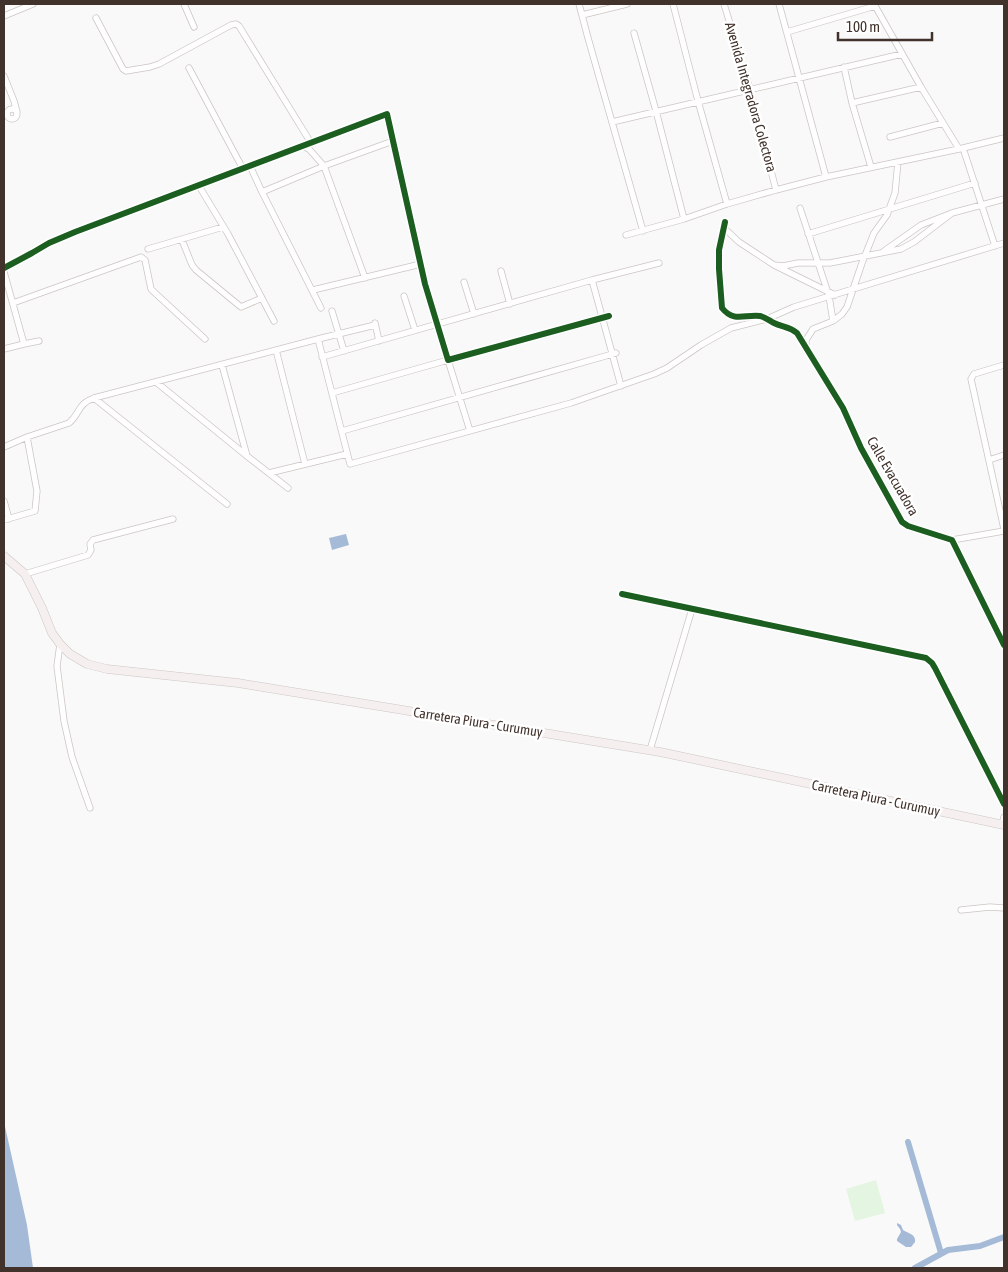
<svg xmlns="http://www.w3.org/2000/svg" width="1008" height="1272" font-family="'Asap Condensed',sans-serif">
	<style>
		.pitch { fill: #e4f6e1 }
		.water { fill: #a5bad7 }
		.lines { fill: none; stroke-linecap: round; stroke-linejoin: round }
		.canal { stroke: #a5bad7; stroke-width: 6 }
		.minor-casing { stroke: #cdc6c3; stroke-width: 7 }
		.secondary-casing { stroke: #cdc6c3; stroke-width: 9 }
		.minor { stroke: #fefefe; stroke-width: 5.5 }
		.secondary { stroke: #f5f0ef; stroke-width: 8 }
		.cycleway-casing { stroke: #fff; stroke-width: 9 }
		.cycleway { stroke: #1b5e20; stroke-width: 6 }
		.labels { text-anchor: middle; stroke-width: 5; stroke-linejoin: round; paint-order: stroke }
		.street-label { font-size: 14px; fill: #41322c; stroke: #fff }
	</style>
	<rect width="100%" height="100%" fill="#f9f9f9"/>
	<path class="pitch" d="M876,1180L885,1213L855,1221L846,1189Z"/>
	<path class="water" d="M346,534L349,545L332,550L329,538Z
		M4,1122L27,1225L33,1268H4Z
		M897,1223L901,1225L903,1230C909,1234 916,1234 915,1242L911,1247H906L897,1241V1239L901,1232L900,1229L897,1225Z"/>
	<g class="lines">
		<path class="canal" d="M908,1142L941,1253
			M915,1268L948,1250L980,1246L1004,1237"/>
		<g class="minor-casing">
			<path id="minor" d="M184,4L194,27
				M579,4L588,38L643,231
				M673,4L698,101L727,204
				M724,4L750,89L776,190
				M779,4L826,177
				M874,4L921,87L959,149
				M582,15L627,4
				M4,16L33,4
				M96,18L123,69L126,71L150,67L159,64L231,25L236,24L239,26L311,143
				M787,32L875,6
				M634,33L656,111L684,219
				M844,67L852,103L871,167
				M189,68L243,169
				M4,76L14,101L17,112
				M852,103L921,87
				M7 114a5 5 0 1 1 10 0a5 5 0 1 1-10 0Z
				M612,122L902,54
				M890,137L943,123
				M303,146L309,149L324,166L365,278
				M963,148L995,246
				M250,166L262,192L321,308
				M199,186L228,234L274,321
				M262,192L324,166L393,141
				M800,208L829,296L833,321
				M725,222L719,250V269L722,308C734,323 745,314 760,316C765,317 770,321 774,323C782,327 790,327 797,333L843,408L861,448L902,522L908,526L952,540L1004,645
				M724,228L739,242L774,265L835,295
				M808,234L975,183
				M626,235L684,219L727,204L776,190L826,177L959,149L1004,138
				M182,240L192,265L196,270L241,307L262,298
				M148,249L223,227
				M884,251L921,225L952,213L1004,199
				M774,265L783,266L798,263H830L901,249L914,242L952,213
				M4,268L32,253L49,243L75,232L387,114L425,284L448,360L609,316
				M501,271L510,304
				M4,272L24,344L39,341
				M592,280L621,386
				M464,282L474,314
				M313,290L421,264
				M404,296L415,330
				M13,303L141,257L145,260L151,289L154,292L205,339
				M332,311L344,351
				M375,323L379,341
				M318,339L350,464L571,403L654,374L667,368L701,345L731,328L767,319L794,307L1004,243
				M806,347V340L813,329L833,321L842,314L847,307L862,263L874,233L887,215L895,193L898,162
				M4,349L24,344
				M276,350L305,464
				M322,357L592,280L659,263
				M222,365L247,456
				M1004,365L974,374L971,379L1004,529
				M156,382L247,456L288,488
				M332,393L448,360L470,431
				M94,398L227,504
				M342,431L616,353
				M4,447L27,437L69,423C80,414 77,404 94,398L318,339L375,325
				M989,460L1004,455
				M269,473L347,454
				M4,501L9,519
				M4,520L35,511L37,491L27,437
				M952,540L1004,531
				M25,574L88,555L91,550L90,544L93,540L173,519
				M622,594L926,658L932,663L935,668L1004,804
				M60,644L57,666L64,721L72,757L90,808
				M650,750L692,609
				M1002,825L1004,817
				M961,910L990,907L1004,908"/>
		</g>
		<g class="secondary-casing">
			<path id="secondary" d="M4,556L25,574L42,608L52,633L60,644L70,654L87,664L107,669L238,683L660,752L1004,825"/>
		</g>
		<use href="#minor" class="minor"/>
		<use href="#secondary" class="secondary"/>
		<g class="cycleway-casing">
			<path id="cycleway" d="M725,222L719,250V269L722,308C734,323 745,314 760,316C765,317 770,321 774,323C782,327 790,327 797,333L843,408L861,448L902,522L908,526L952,540L1004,645
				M4,268L32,253L49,243L75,232L387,114L425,284L448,360L609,316
				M622,594L926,658L932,663L935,668L1004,804"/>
		</g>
		<use href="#cycleway" class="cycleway"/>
	</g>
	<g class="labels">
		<g class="street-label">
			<text transform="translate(751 97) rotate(74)" y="5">Avenida Integradora Colectora</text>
			<text transform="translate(893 476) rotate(60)" y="5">Calle Evacuadora</text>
			<text transform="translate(478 722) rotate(9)" y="5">Carretera Piura - Curumuy</text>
			<text transform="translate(876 798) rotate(12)" y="5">Carretera Piura - Curumuy</text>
		</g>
	</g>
	<rect width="1008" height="1272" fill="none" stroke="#41322c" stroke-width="10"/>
	<path d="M838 32v8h94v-8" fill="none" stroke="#41322c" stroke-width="2.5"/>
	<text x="846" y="32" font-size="15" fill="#41322c" stroke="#ffffff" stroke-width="4" paint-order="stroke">100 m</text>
</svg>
